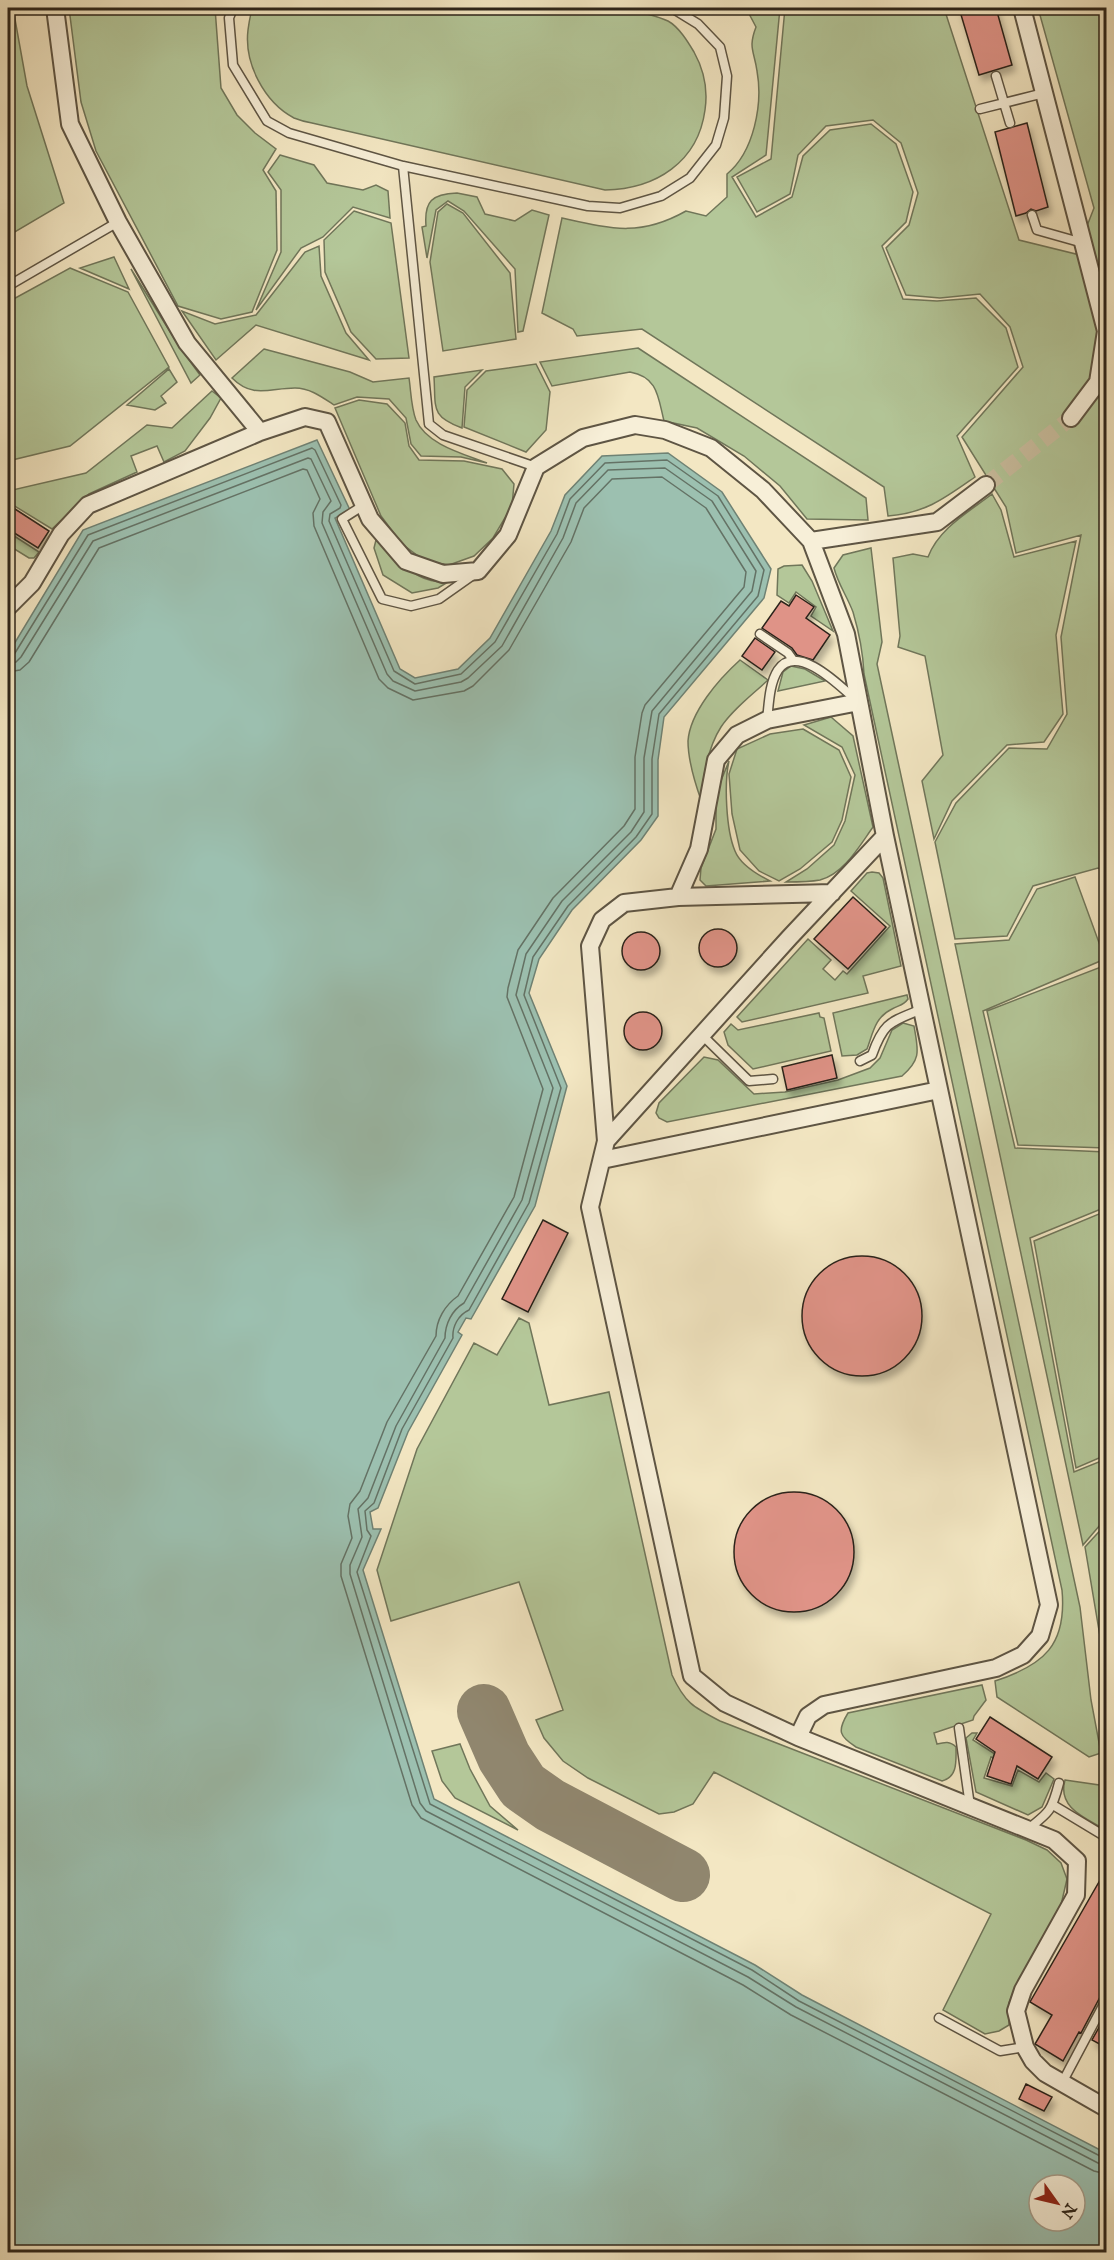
<svg xmlns="http://www.w3.org/2000/svg" width="1114" height="2260" font-family="'IM FELL English',serif">
	<style>
		.green { fill: #b4c799; stroke: #70765a; stroke-width: 1.5 }
		.water { fill: #9cc0b0; stroke: #6f8274; stroke-width: 1.5; fill-rule: evenodd }
		.lines { fill: none; stroke-linecap: round; stroke-linejoin: round }
		.shore { stroke: #647265; stroke-width: 1.5 }
		.taxiway { stroke: #90866e; stroke-width: 54 }
		.building { fill: #df9387; stroke: #2c241a; stroke-width: 1.5; filter: url(#shadow) }
		.minor-tunnel { stroke: #cbc0a1; stroke-width: 16; stroke-dasharray: 16 8; stroke-linecap: butt }
		.service-casing { stroke: #5e5544; stroke-width: 11 }
		.minor-casing { stroke: #5e5544; stroke-width: 20 }
		.service { stroke: #f7efd8; stroke-width: 8 }
		.minor { stroke: #f7efd8; stroke-width: 16 }
	</style>
	<defs>
		<filter id="shadow"><feDropShadow dx="3.5" dy="6" stdDeviation="3" flood-color="#0004"/></filter>
	</defs>
	<rect width="100%" height="100%" fill="#f3e7c3"/>
	<filter id="stains"><feTurbulence type="fractalNoise" baseFrequency=".00333" numOctaves="4"/><feColorMatrix values="0 0 0 0 .2 0 0 0 0 .09 0 0 0 0 .02 0 0 0 .5 -.17"/></filter>
	<radialGradient id="worn" r=".72"><stop offset=".6" stop-color="#630" stop-opacity="0"/><stop offset="1" stop-color="#630" stop-opacity=".3"/></radialGradient>
	<path class="green" d="M8,8H13L27,86L64,203L8,236Z
		M69,8H215L221,88L237,115L255,133L276,149L263,170L276,191L277,250L252,312L221,319L178,306L96,151L81,102Z
		M253,8H619C635,11 653,14 668,21C679,27 688,42 694,52C704,70 708,90 705,110C698,162 656,189 605,190L312,123C306,122 299,120 294,118C264,102 244,63 248,30C249,23 250,14 253,8Z
		M746,8H780L766,155L732,177L756,217L792,197L803,156L830,130L871,124L896,144L913,192L906,222L882,246L903,299L937,301L976,298L1006,328L1018,367L957,436L975,477C945,498 926,513 888,516L884,487L642,329L577,336L573,329L542,313L562,218C611,229 640,237 686,211L706,216L727,197V174C754,152 763,104 757,71C754,50 748,48 756,27Z
		M785,8H944L1019,240L1076,254L1094,208L1038,8H1106V871L1098,868L1033,886L1007,936L955,939L935,842L956,803L1009,748L1047,749L1067,714L1061,637L1081,535L1016,553L1006,507L962,437L1023,367L1010,327L980,294L940,298L906,295L886,248L909,225L918,193L901,143L873,120L826,126L798,155L790,194L757,212L737,177L771,159Z
		M280,155L314,165L327,183L363,190L376,185L388,191L390,218L353,207L323,237L301,248L256,310L281,252V190L268,172Z
		M457,193L477,197L485,214L515,221L532,210L549,215L523,331L518,332L515,269L464,211L448,201L436,210L427,258L422,227L426,226C424,201 432,194 457,193Z
		M447,204L463,213L510,273L516,339L443,351L430,262L438,212Z
		M354,211L391,223L409,358L376,359L351,332L325,272L324,240Z
		M319,246L321,276L346,333L369,360L256,325L216,360L182,311L215,324L256,315L305,252Z
		M114,257L129,289L80,268Z
		M70,268L128,292L169,367L70,446L8,461V302Z
		M131,269L179,346L200,375L191,383Z
		M638,348L866,498L868,520L807,519L780,486L744,456L697,428L664,421C658,397 658,377 630,372L552,386L540,362Z
		M264,349L350,372L373,382L409,378C411,391 411,407 416,420C427,445 464,454 487,463L461,457L421,456L411,444L406,418L389,399L357,397L334,405C322,397 310,388 295,388C270,388 253,399 232,378Z
		M536,364L550,392L546,430L526,452L464,427L467,390L486,371Z
		M169,369L177,382L161,396L166,403L155,410L127,405Z
		M482,370L465,387L462,428C430,416 436,408 434,377Z
		M212,391L221,398L210,418L185,451L164,462L157,446L131,456L137,472L89,494L52,529L13,505L8,513V491L86,473L147,425L172,428Z
		M359,400L387,404L405,423L409,446L419,460L464,461L502,469L514,484L512,506L493,538L474,556L449,565L425,561L402,544L381,516L335,408Z
		M992,494L1001,510L1014,557L1076,541L1056,635L1063,714L1044,742L1007,745L952,801L934,839L922,781L943,755L925,656L898,647L900,636L893,558L913,554L928,557C939,528 969,512 992,494Z
		M8,532L39,552L34,558H29L8,545Z
		M376,540C405,557 408,583 448,582L438,588L412,593L383,575L374,548Z
		M871,548L882,642L877,664L1080,1607L1091,1700L1101,1753L1089,1757L997,1697L995,1681C1044,1665 1067,1645 1062,1590L864,674C863,653 859,632 853,612C847,596 838,584 834,568L843,555Z
		M802,565L812,581L833,631L811,616L816,607L796,592L789,603L777,595L778,569L784,566Z
		M740,660L768,680C752,695 733,709 721,727C708,747 703,777 701,800C695,783 688,759 688,741C690,712 719,679 740,660Z
		M791,666L805,669L825,681L778,691L783,672Z
		M831,717L853,736L873,827C860,845 844,874 820,880C809,882 797,882 786,882L807,869L834,845L845,821L855,775L842,747L804,725Z
		M803,729L839,750L851,777L842,820L832,842L800,869L779,881L759,871L740,850L732,814L729,774L737,749L770,734Z
		M729,761C724,783 726,830 735,851C740,864 758,875 770,881L706,886L700,880L701,868L716,829V793Z
		M872,872L879,873L883,878L901,966L863,976L868,993L742,1022L737,1017L808,939L831,960L823,969L835,980L843,971L847,974L890,926L851,891L867,873Z
		M1075,877L1105,959L983,1011L1015,1148L1106,1152V1207L1030,1238L1074,1472L1106,1459V1518L1083,1545L955,944L1009,940L1037,889Z
		M1106,965V1148L1018,1145L987,1011Z
		M907,995L908,999C903,1006 899,1005 892,1009C875,1017 873,1033 867,1049L857,1055L842,1056L833,1013Z
		M819,1013L820,1017L824,1018L831,1051L753,1069L728,1045L724,1032L731,1024L738,1030Z
		M903,1023L914,1026C918,1050 922,1059 902,1076L667,1122L659,1118L656,1113L659,1103L704,1057L718,1060L754,1094L785,1092L838,1080L870,1068L880,1058L892,1030Z
		M1106,1211V1455L1076,1468L1034,1241Z
		M519,1318L529,1323L549,1405L609,1392L672,1675C685,1703 693,1707 720,1721L1026,1840L1047,1850L1061,1863L1067,1879L1061,1905L1017,1983L1009,2003V2025L999,2031L985,2034L943,2010L991,1914L714,1772L693,1804L674,1812L659,1814L588,1778L563,1761L544,1738L536,1720L563,1710L519,1582L391,1621L377,1570L417,1449L474,1343L497,1355Z
		M1106,1524V1672L1085,1547Z
		M982,1685L986,1700L974,1716L973,1720L934,1733L937,1744C945,1742 950,1741 956,1747C956,1761 958,1777 942,1781L856,1747C839,1736 837,1731 848,1713Z
		M972,1733H977L973,1740L1009,1763L991,1757L984,1778L1012,1786L1018,1770L1039,1782L1046,1773L1054,1779L1042,1807L1028,1815L976,1792L966,1738Z
		M460,1744L470,1769L490,1806L518,1830L455,1798L442,1781L432,1751Z
		M1065,1780L1106,1786V1830C1086,1818 1057,1808 1065,1780Z"/>
	<path class="water" d="M317,440L350,510L335,518L400,669L415,678L458,669L490,638L551,531L565,495L602,456L668,453L722,492L771,569L764,598L664,717L658,760V816L641,840L572,910L539,959L529,993L567,1086L535,1206L471,1319L466,1318L458,1332L462,1335L408,1432L378,1508L370,1512L373,1529H381L363,1570L434,1799L755,1965L802,1995L1106,2153V2252H8V654L83,530ZM1039,2185H1075V2221H1039Z"/>
	<g class="lines">
		<path class="shore" d="M8,656L15,653L88,535L312,448L315,450L341,505L340,508L330,514L329,521L394,671L415,684L461,674L495,642L557,534L570,499L605,463L667,460L718,496L764,570L758,596L659,714L652,759V814L636,837L568,906L533,957L524,995L561,1088L529,1203L469,1310C458,1315 452,1327 453,1338L402,1429L374,1503L365,1511L367,1530L371,1536L357,1572L430,1804L752,1970L799,2001L1102,2157H1106
			M8,663L16,662L21,657L93,541L308,458L311,459L331,501L323,512L322,523L387,674L393,681L415,691L461,682L468,678L502,646L563,538L576,503L608,470L665,468L712,501L756,571L752,591L652,711L644,758V812L631,832L562,901L526,954L516,995L553,1088L522,1200L464,1303C452,1310 445,1324 445,1338L396,1426L368,1498L358,1509L362,1537L350,1565V1574L420,1803L426,1811L748,1977L796,2007L1098,2163L1106,2165
			M8,672L20,670L29,662L99,548L303,469L307,470L320,499L313,513L314,526L379,679L388,688L413,700L464,691L473,686L509,650L571,542L584,508L612,479L662,477L706,508L746,572L744,587L645,705L642,713L635,757V809L624,826L553,898L518,950L508,988L507,997L543,1089L514,1197L458,1296C445,1305 436,1320 436,1336L387,1422L360,1491L350,1504L348,1516L352,1538L341,1564V1576L412,1805L421,1818L743,1985L791,2015L1094,2171L1106,2174"/>
		<path class="taxiway" d="M484,1711L504,1757L523,1786L550,1805L683,1875"/>
	</g>
	<path class="building" d="M959,8H996L1012,65L979,75Z
		M1027,123L1048,207L1036,211L1031,209L1026,213L1016,216L995,132Z
		M15,509L49,531L38,548L8,529V520Z
		M796,595L814,607L806,618L830,635L813,660L797,655L792,648L762,628L781,601L789,606Z
		M755,638L775,652L762,670L742,656Z
		M853,897L886,927L848,969L814,939Z
		M699 948a19 19 0 1 1 38 0a19 19 0 1 1-38 0Z
		M622 951a19 19 0 1 1 38 0a19 19 0 1 1-38 0Z
		M624 1031a19 19 0 1 1 38 0a19 19 0 1 1-38 0Z
		M832,1055L837,1078L787,1090L782,1067Z
		M543,1220L568,1233L528,1312L502,1299Z
		M802 1316a60 60 0 1 1 120 0a60 60 0 1 1-120 0Z
		M734 1552a60 60 0 1 1 120 0a60 60 0 1 1-120 0Z
		M990,1717L1052,1757L1038,1779L1017,1766L1011,1784L987,1776L995,1752L976,1739Z
		M1107,1868V1994L1100,1997L1081,2033L1079,2032L1063,2061L1035,2044L1052,2015L1030,2002Z
		M1107,2013V2048L1092,2040Z
		M1026,2084L1052,2097L1044,2111L1019,2099Z"/>
	<g class="lines">
		<path class="minor-tunnel" d="M986,485L1071,418"/>
		<g class="service-casing">
			<path id="service" d="M233,8L229,18L233,65L267,121L289,133L403,166L588,206L620,208L661,196L690,178L716,145L724,118L727,76L720,47L698,24L672,8
				M996,76L1010,123
				M980,109L1044,93
				M403,166L429,424L443,435L536,467
				M1032,215L1037,230L1083,243
				M8,286L118,222
				M364,505L342,519L382,599L411,606L439,599L473,575
				M760,634L788,653L793,660
				M767,720C769,704 769,684 778,670C797,642 840,686 856,700
				M702,1035L749,1081L773,1079
				M860,1061L872,1055C884,1021 891,1022 922,1009
				M959,1728L970,1806
				M1053,1805L1106,1837
				M1028,1829C1050,1812 1052,1810 1059,1783
				M939,2018L1000,2051L1025,2047
				M1062,2083L1106,2000"/>
		</g>
		<g class="minor-casing">
			<path id="minor" d="M55,8L70,124L118,222L187,343L260,432
				M1022,8L1106,331L1098,382L1071,418
				M811,541L937,522L986,485
				M8,607L32,583L61,534L88,505L260,432L305,417L327,422L370,519L406,561L443,574L478,571L508,535L536,467L583,438L635,425L665,430L711,448L763,490L811,541L846,634L885,836L1049,1605L1040,1636L1023,1655L996,1668L824,1705L808,1716L798,1737
				M832,893L678,897L624,903L602,920L590,946L606,1141L590,1207L692,1676L725,1703L798,1737L1054,1840L1077,1861L1076,1895L1023,1990L1016,2011L1025,2047L1033,2061L1045,2073L1106,2108
				M678,897L699,849L716,760L737,735L767,720L859,702
				M606,1141L790,937L885,836
				M602,1160L939,1090"/>
		</g>
		<use href="#service" class="service"/>
		<use href="#minor" class="minor"/>
	</g>
	<rect width="1114" height="2260" fill="none" stroke="#f3e7c3" stroke-width="30"/>
	<rect x="9" y="9" width="1096" height="2242" fill="none" stroke="#2c241a" stroke-width="3"/>
	<rect x="15" y="15" width="1084" height="2230" fill="none" stroke="#2c241a" stroke-width="1.5"/>
	<g transform="translate(1057 2203) rotate(124)"><circle r="28" fill="#f7efd8" stroke="#a69e8c" stroke-width="1.5"/>
	<path d="M0-4.5L10 22L0 15L-10 22Z" fill="#8f2418"/>
	<text y="-9" font-size="16" font-weight="bold" text-anchor="middle" fill="#2c241a">N</text>
	</g>
	<rect width="100%" height="100%" filter="url(#stains)"/>
	<rect width="100%" height="100%" fill="url(#worn)"/>
</svg>
